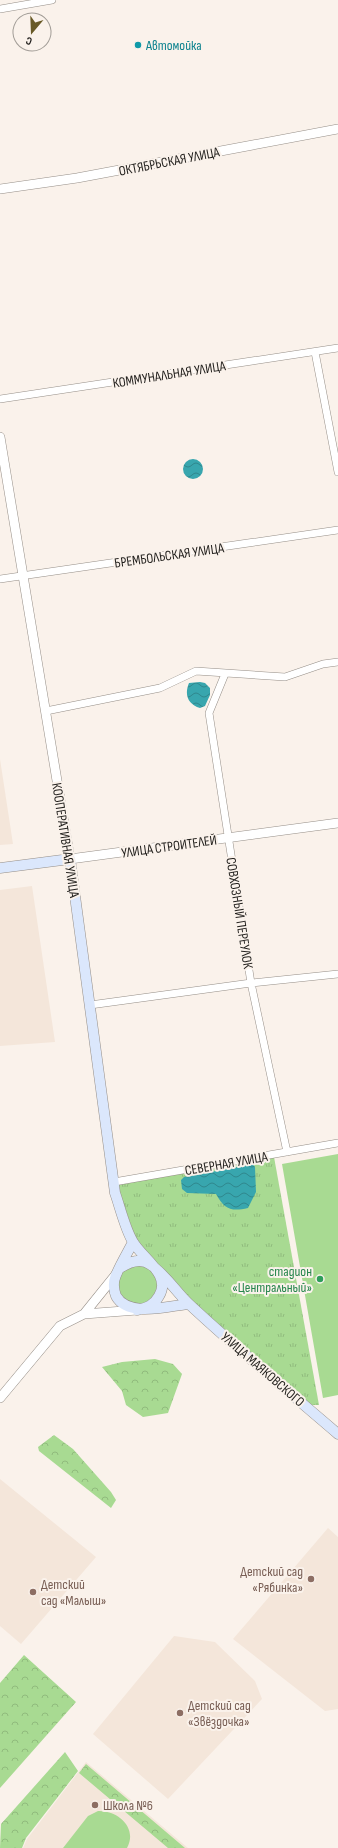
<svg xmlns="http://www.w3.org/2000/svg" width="338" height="1848" font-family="'Sofia Sans Condensed',sans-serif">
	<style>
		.built { fill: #f4e6da }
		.green { fill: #a8da92 }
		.forest { fill: url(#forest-crowns) }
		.park { fill: url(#park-tufts) }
		.water { fill: url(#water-waves) }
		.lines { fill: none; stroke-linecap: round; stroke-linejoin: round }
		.minor-casing { stroke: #958e87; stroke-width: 8 }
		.tertiary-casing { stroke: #958e87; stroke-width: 10 }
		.secondary-casing { stroke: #958e87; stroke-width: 11 }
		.minor { stroke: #fff; stroke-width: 7 }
		.tertiary { stroke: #fff; stroke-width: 9 }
		.secondary { stroke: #dbe7fc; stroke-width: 10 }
		.culture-dot { fill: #0f9aa8; stroke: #faf2eb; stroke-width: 1.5 }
		.leisure-dot { fill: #2e9e5b; stroke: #faf2eb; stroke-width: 1.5 }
		.education-dot { fill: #8d6e63; stroke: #faf2eb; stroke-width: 1.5 }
		.labels { text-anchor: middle; stroke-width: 4; stroke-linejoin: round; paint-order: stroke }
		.culture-label { font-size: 14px; fill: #0d838f; stroke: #faf2eb; text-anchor: start }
		.street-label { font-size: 14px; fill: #1f1d1a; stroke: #faf2eb }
		.leisure-label { font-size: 14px; fill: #27864d; stroke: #faf2eb; text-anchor: end }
		.education-label { font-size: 14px; fill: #785e54; stroke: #faf2eb; text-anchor: start }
	</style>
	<defs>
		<pattern id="forest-crowns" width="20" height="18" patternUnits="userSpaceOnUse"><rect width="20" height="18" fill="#a8da92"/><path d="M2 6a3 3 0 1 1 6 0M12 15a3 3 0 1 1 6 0" fill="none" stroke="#90bb7d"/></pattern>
		<pattern id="park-tufts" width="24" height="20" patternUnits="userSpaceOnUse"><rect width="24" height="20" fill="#a8da92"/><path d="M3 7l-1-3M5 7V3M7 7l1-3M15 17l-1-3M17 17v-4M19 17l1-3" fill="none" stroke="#90bb7d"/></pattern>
		<pattern id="water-waves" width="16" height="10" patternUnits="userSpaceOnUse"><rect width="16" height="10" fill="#38a6ae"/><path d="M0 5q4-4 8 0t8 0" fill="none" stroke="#2f878d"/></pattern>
	</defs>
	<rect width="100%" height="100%" fill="#faf2eb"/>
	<path class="built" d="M0,759L13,844L0,845Z
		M32,886L55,1042L0,1046V890Z
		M0,1479L96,1557L21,1644L0,1626Z
		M328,1528L338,1537V1709L325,1711L233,1639Z
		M174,1636L215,1642L255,1681L262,1699L168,1799L93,1734Z
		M86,1762L188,1848H23L27,1839Z"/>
	<path class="green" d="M338,1154V1395L323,1398L282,1164Z
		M131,1264L150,1266L161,1284L146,1306L120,1299L116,1278Z
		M98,1811C118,1810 138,1828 127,1848H63L88,1816Z"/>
	<path class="forest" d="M155,1359L173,1364L182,1374L168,1413L143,1417L126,1405L122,1391L102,1367L122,1362Z
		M54,1435L73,1449L111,1492L116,1500L111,1508L39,1451L38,1447Z
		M24,1655L76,1702L0,1788V1683Z
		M65,1752L78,1771L26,1838L22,1848H0L1,1824Z
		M86,1764L185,1848H168L79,1773Z"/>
	<path class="park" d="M274,1157L319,1405H310L191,1302L136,1240L117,1185Z"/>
	<path class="water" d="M183 469a10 10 0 1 1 20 0a10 10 0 1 1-20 0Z
		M200,682L205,683L210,688V695L205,706L200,708C188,704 184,695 189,683Z
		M253,1164L255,1167L256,1192L248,1208C231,1212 224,1209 216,1194L187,1193L182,1189L181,1180L184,1177Z"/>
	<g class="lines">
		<g class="minor-casing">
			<path id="minor" d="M0,9L52,0
				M315,352L338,472
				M0,399L338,348
				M0,579L338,530
				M225,674L209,713L251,983L287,1152
				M46,711L160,688L196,671L285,677L323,664L338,662
				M90,1005L251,983L338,974
				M114,1182L338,1143"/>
		</g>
		<g class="tertiary-casing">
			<path id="tertiary" d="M0,189L77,178L338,129
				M0,437L70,859L338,823
				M84,1314L117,1273
				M0,1398L60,1326L84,1314L137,1310"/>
		</g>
		<g class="secondary-casing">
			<path id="secondary" d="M0,868L70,859L115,1193C120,1207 125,1229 133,1242C142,1258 172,1275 159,1296C154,1305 147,1308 137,1310
				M133,1242C128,1252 118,1268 115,1278C113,1283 114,1291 116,1296C128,1318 168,1306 188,1304
				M120,1268C129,1262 141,1257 151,1265C166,1275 176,1292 189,1304C237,1349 288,1391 338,1434"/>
		</g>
		<use href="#minor" class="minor"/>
		<use href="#tertiary" class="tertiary"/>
		<use href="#secondary" class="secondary"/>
	</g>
	<circle class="culture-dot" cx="138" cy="45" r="4"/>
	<circle class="leisure-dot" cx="320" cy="1279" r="4"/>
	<g class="education-dot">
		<circle cx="311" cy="1579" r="4"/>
		<circle cx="33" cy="1592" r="4"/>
		<circle cx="180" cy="1713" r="4"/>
		<circle cx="95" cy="1805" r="4"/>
	</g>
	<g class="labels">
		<g class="culture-label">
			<text x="146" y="50">Автомойка</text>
		</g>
		<g class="street-label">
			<text transform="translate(169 161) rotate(-11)" y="5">ОКТЯБРЬСКАЯ УЛИЦА</text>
			<text transform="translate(169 374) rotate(-9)" y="5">КОММУНАЛЬНАЯ УЛИЦА</text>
			<text transform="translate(169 555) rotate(-8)" y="5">БРЕМБОЛЬСКАЯ УЛИЦА</text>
			<text transform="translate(66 840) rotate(81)" y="5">КООПЕРАТИВНАЯ УЛИЦА</text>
			<text transform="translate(169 846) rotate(-8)" y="5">УЛИЦА СТРОИТЕЛЕЙ</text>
			<text transform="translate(240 913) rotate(81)" y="5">СОВХОЗНЫЙ ПЕРЕУЛОК</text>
			<text transform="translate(226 1163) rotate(-10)" y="5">СЕВЕРНАЯ УЛИЦА</text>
			<text transform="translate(263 1369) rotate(41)" y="5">УЛИЦА МАЯКОВСКОГО</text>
		</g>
		<g class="leisure-label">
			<text x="312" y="1276">стадион<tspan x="312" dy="16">«Центральный»</tspan></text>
		</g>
		<g class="education-label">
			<text x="303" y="1576" text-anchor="end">Детский сад<tspan x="303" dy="16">«Рябинка»</tspan></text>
			<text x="41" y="1589">Детский<tspan x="41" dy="16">сад «Малыш»</tspan></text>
			<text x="188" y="1710">Детский сад<tspan x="188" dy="16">«Звёздочка»</tspan></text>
			<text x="103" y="1810">Школа №6</text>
		</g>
	</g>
	<g transform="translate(32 32) rotate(199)"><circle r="19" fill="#faf2eb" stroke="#a29d97"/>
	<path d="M0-3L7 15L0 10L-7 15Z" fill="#685926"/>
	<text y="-6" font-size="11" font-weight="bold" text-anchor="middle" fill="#1f1d1a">С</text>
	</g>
</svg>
